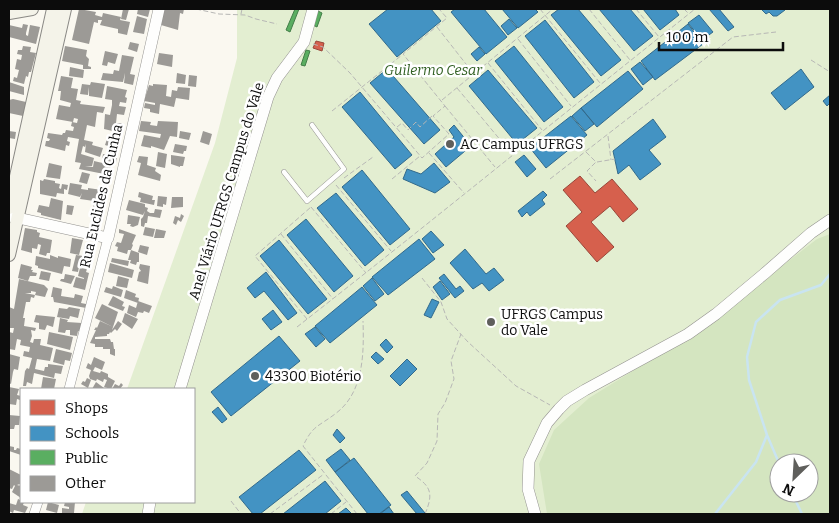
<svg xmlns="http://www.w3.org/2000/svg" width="839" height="523" font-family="Bitter,serif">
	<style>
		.green { fill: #e3eed1; fill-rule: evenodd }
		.forest { fill: #d4e5c0; fill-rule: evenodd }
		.shops { fill: #d6604d; stroke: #99473a }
		.schools { fill: #4393c3; stroke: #326a8c }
		.public { fill: #5aae61; stroke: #437d48 }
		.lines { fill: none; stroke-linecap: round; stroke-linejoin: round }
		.stream { stroke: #c9e4f1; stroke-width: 2.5 }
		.building { fill: #9c9a96 }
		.service-casing { stroke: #93928f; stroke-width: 5.5 }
		.minor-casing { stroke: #93928f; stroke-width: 10 }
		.tertiary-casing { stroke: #93928f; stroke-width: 12 }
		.secondary-casing { stroke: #8a8985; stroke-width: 14 }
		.path { stroke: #b7b7b5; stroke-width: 1; stroke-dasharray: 5 2.5; stroke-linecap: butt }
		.service { stroke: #fefefd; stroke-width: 4.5 }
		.minor { stroke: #fefefd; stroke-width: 9 }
		.tertiary { stroke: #fefefd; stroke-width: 11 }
		.secondary { stroke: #f4f3e9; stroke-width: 12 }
		.poi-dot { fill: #5f5f5c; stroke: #fff; stroke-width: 2 }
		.labels { text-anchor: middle; stroke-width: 5; stroke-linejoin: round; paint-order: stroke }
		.park-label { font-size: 14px; font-style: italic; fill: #305f21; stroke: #fff }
		.poi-label { font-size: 14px; fill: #0c0c0c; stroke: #fff; text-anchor: start }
		.street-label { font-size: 14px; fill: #0c0c0c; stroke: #fff }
	</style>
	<rect width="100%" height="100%" fill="#faf8f0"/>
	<path class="green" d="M237,9H830V514H82L86,502H194V389H127L215,143L237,58ZM779,463H809V493H779Z"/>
	<path class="forest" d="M830,234V514H547L539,464L554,430L589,398L699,330L817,239ZM779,463H809V493H779Z"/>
	<path class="shops" d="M316,41L324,43L322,51L313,48Z
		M580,176L595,193L612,179L638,209L623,222L610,206L591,222L614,247L597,262L566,226L582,212L563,190Z"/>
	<path class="schools" d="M388,9H431L441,21L397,57L369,24Z
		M455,9H484L507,37L486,54L451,12Z
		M502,9H535L538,12L518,28Z
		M559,9H578L621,60L601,76L551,15Z
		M599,9H630L653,36L634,51Z
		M643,9H675L679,15L660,30Z
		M709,9H719L734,27L728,31Z
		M761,9H784L785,10L777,16H773L769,12L766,14Z
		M699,15L713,32L702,40L688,23Z
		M509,19L517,28L508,35L501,26Z
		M545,20L594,82L574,98L525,36Z
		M688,24L703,44L655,80L641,61Z
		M514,46L563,107L544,122L495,61Z
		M479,47L485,54L477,61L471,54Z
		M640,62L653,77L643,85L631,69Z
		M387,69L440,130L424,144L370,83Z
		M801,69L814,87L785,110L771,93Z
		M488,70L537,128L517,144L469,86Z
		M628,71L643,89L597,127L581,108Z
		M360,92L412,155L395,169L342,107Z
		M830,95V103L827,106L823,101Z
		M581,108L594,124L585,131L572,116Z
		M571,116L587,135L546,168L530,148Z
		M653,119L666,137L649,150L661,164L640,180L629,165L618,174L613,151Z
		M454,125L471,146L446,167L435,154L454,137L449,130Z
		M524,155L536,169L527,177L515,162Z
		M434,163L450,182L435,193L403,179L407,169L421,174Z
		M362,170L410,229L390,245L342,187Z
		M543,191L547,195L542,200L545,204L530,216L527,212L522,217L518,211Z
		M336,193L384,250L365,266L317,208Z
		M306,219L353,276L334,292L287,235Z
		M431,231L444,245L433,253L422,239Z
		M419,239L435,259L388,295L372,277Z
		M279,240L327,299L308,314L260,256Z
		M465,249L486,274L494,268L504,280L489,291L482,283L473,289L450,263Z
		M266,272L297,313L288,320L264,291L255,298L247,288Z
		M444,274L456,289L460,286L464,291L455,298L439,278Z
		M372,278L384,294L375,301L363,286Z
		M440,281L450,294L442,300L433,287Z
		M362,287L377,305L330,343L315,326Z
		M432,299L439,302L431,318L424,315Z
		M273,310L282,322L271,330L262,319Z
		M315,327L325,339L316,347L305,334Z
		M279,336L300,361L231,416L211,392Z
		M386,339L393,347L387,353L380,345Z
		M376,352L384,359L378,364L371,357Z
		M407,359L417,369L400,386L390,376Z
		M218,407L227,419L222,423L212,412Z
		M337,429L345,438L340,443L333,435Z
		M341,449L350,460L335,472L326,460Z
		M299,450L316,470L260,514H253L239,497Z
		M354,458L391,505L379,514H368L335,472Z
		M325,481L341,501L325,514H283Z
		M407,491L425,513L424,514H417L401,495Z
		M389,507L394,514H380Z
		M346,508L352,514H338Z"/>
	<path class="public" d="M295,9H299L290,32L286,30Z
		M318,11L322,13L317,27L313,25Z
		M306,50L310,51L305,66L301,65Z"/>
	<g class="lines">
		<path class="stream" d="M767,435L779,463
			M792,493L802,514
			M715,514L756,462L767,435L749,380L747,357L756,322L780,300L821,285L830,274"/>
	</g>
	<path class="building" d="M79,9L96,12L95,15L102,17L103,13L121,17L120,20L130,22L127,35L118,33V29L100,25L102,20H98V23L94,22L89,44L72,40Z
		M123,9H129L126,20L121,19Z
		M138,9H150L148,17L137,14Z
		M164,9H184L183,14L180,13L178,30L161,25Z
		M137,16L147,19L144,34L133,32Z
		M23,24L28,25L26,33V35L28,36L30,25L40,27L36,44L9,37V25L22,28Z
		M130,42L139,44L137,52L128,49Z
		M23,46L31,47L30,52L36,53L31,72H29L28,77L26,76L24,84L13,81L14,77L17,78L19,70L15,69L17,59L21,60L22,55L17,54L18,50H22Z
		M65,46L87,50L86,56L89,59L88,66L91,67V69H83V65L62,61Z
		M105,51L118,54L115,64L108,62L107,66L102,65Z
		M159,53L173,55L172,67L157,64Z
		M122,55L134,57L130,74L135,75L133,85L124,83L125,73L123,82L101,80L103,73L113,74L114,70L119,71Z
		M70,67L84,70L83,78L69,76Z
		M177,73L186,75L185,84L176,83Z
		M189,75L197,76L196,87L188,86Z
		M61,76L73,78L71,88L78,89L76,100L81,101L80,104L105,107L103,113L97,112L95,127L87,125L84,140L93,142L92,145L103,148L100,157L85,152L86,144L85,147L83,146L81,154L94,158L92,166H85L93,167L94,161L111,165L109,175L79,169L81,163L75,162L79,139L68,137L67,141L70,142L69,146L66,145L65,151L45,146L46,141H49L50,139L47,138L48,133L62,135L63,133H65L66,130L73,131L74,127L71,126L72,122L77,123L78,119L74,118L73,122L56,119L59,105L70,107L71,103L60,100L61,91H58Z
		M9,82L24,87V95L9,91Z
		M91,82L105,84L102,98L89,96V87L88,95L80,94L82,84L90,85Z
		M153,84L167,85L166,96L171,97L172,90L177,91L178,87L190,88L189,100L176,98L174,107L160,104L159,114L150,112V109L144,108L145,103L155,105V103L144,101L149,85L153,86Z
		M107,86L127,90L125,97L127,98L126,103L120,102L119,106L126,107L124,115L117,114L116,123H122L121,133L104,129L105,114L110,115L112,105V100L105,99Z
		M13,99L26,102L23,116L9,113V100Z
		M141,121L151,122L150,125L157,126L158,121L178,122L177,137L170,136L164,150L151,146V148L141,146L144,135L160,138L161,134L139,131Z
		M9,131L16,132L15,139L9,138Z
		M180,131L191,133L189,140L179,138Z
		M203,131L212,134L209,145L200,142Z
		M108,136L117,139L114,148L105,145Z
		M175,144L187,146L186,151H184L183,154L173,152Z
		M158,152L167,154L165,168L156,166Z
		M103,154L117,158L116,163L102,160Z
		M171,155L185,157L183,166H180V167L171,164Z
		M139,156L148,157L147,165L156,168L155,171L161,175L160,181L138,175L141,163L137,162Z
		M49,163L62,166L60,179L46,177Z
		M82,172L90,174L87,184L79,182Z
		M44,179L55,181V183L60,184L59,188L61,189L62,184L68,185L67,190L64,189V194L57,193L56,197L40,194V180L43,181Z
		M70,183L82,185L81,189L88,190V188L102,190L98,209L103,210L101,223L92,222L96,209L93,208L94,201L80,199L82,193L80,197L68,194Z
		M139,192L153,196L152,200H155L154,205L140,202L141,198L138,197Z
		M158,196L167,197L166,205L163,204V207L157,206Z
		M172,197H183V207L171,208Z
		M51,198L63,201L61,220L41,215V213L37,212L39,205L49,207Z
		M129,200L145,204V207L148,208L147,211L150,213H154L155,209L162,210L160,218L148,216L147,223H145L144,227L141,226V219L143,217L145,211L143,215L126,210Z
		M67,205L74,206L72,215L66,214Z
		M181,214L184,216L181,222L178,220L176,225L173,223L175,216L180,218Z
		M128,215L140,217L138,225L133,227L130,226L131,224H127Z
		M145,227L155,229L153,237L143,235Z
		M25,228L37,230V232L40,233L39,237L52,240L50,253H47L46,256L39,254L41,245L38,244L37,249L32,248V253L21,250Z
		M119,229L136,235L132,244L133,245L131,250H128L127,254L117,251L118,247L115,246L117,242L121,243L124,234L119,233Z
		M156,229L166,231L164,238H154Z
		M72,238L83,240L79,255L70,253Z
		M85,244L92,246L89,263L80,261L78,272L72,271L76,255L83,256Z
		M140,245L149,247L147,255L138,252Z
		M131,250L139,253V262H137L136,265L130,263L131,260H128Z
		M50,255L58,258V256L71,259L70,267L64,266L62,274L38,268V266L35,265L36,256L50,259Z
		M112,258L129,261L128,266L111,262Z
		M110,263L134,270L132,278L108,272Z
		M21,264L32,267L31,270H33L32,272L37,273L36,276H30L28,281L18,278Z
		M140,264L150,266L148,284L137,281L139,272L141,271L139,268Z
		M80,268L87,269L86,272L89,273L85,290L73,287L76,277L84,279V278L78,276Z
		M41,271L51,273L49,281L39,279Z
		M65,274L75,276L71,284L60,281L61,279H64Z
		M118,276L129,279L127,288L116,286Z
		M19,279L44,285L48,289L45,297L35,295L36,292L31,291V293H25L35,295L34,298L31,297L30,302H26L23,318H25L24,326L36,328L35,331L31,330L32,336L30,342L33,343L34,339H41L40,345L53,348L50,361L37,359L35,369L44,371L45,367H48V364L63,366L61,374L55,373L54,378L34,373L32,384L27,382L26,386H23L25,371L27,368L29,369L32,358L23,356L24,351L29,352L30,347L20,345L21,340L17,339L15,350L9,349V332L13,333L14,328H9V307L14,309Z
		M113,286L123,290L121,297L104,292L106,287L112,289Z
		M53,287L62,289L61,296L74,298L75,294L83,296L81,303L86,304V308L54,302L53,297H51Z
		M126,290L136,294L135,297L139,298L138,303L124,298Z
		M113,296L124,302L122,306L125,307L123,311L108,305Z
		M138,301L152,306L149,313L144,311L143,313L138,312L136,317L127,313L129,305L136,308Z
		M102,304L118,312L113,327L95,318Z
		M69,307L80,309L78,318L70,316L69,319L57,317L59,308L67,309Z
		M125,313L138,319L132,329L122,322Z
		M36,315L55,317L53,327L47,325L45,330L39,329V323L34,322Z
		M60,318L68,320L67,322L82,323L80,332L78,331L77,336L70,335V330H66L65,333L58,332Z
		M100,321L113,327L112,330L118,321L122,324L117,331L115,329L111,333L110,332L109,334H107V336L95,337V339H110L111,342H113L114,349H115V356L110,354V349H103V347H95V344L90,343L96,330H94L96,327L97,328Z
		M49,332L73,337L70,350L47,344Z
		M56,349L72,353L70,361L65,360L64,365L53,362Z
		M9,354L20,357L18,370L14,369L13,372L11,384L9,383Z
		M94,357L105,362L102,370L95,367L93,371L100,373L101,371L108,374V377L115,381L111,389L104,387L107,380L104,379L103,382L97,379L96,381L90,379L89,376L91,370L86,368L88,363L91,365Z
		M43,377L56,379L54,389H41Z
		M87,378L91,380L88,388L81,384L83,381L85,382Z
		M96,382L104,388L103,389H92Z
		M121,383L123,385L120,389H112L115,384L119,386Z
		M9,387L19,389L17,395L21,396L20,400L17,399L16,405L9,404Z
		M9,415L20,416L19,425H15L14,429H10Z
		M9,446L14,447V450H16L17,448L21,449V455L9,451Z
		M9,469L21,475V480L20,484L17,485L21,486V498L12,492L15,486L14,485L12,489L9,488Z
		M18,499L24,502L23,505L28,507L25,513L14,510L13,513L9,511V503L16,505Z
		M48,502L59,505L57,513L46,510Z
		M65,502H75L74,513L62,514V508L69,509V507L64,506Z"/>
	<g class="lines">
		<g class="service-casing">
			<path id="service" d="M284,172L307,201L344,169L312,125"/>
		</g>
		<g class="minor-casing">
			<path id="minor" d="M69,389L108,238
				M34,514L38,502"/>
		</g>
		<g class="tertiary-casing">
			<path id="tertiary" d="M9,216L108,238L159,9
				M180,389L268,97L277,78L304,42L313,9
				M148,514L150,502
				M535,514L528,489L529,461L547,423L559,409L567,401L585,390L688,334L716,314L764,274L811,233L830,220"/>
		</g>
		<g class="secondary-casing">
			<path id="secondary" d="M9,13L32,9
				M9,208L53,9
				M9,255L65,9"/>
		</g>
		<path class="path" d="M196,9L219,14L245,15L256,19L277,24
			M540,9L600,83
			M589,9L630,60
			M636,9L659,37
			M684,9L688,13
			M241,14L242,9
			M437,27L473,73
			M518,39L571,106
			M313,44L323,47L350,73L422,158L449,134L433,116L445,106L403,54L447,18L439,9
			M811,60L830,72
			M488,63L542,130
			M457,88L512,154
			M442,100L553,9
			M445,106L495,167
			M332,111L402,55
			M397,127L402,123L408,130L416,122L420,127L432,116
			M608,136L611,160
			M586,152L596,162L587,171L596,181
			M429,153L464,193
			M597,162L615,159
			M344,178L373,157
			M392,179L420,156
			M550,179L733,37L776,32
			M336,185L391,251
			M311,207L366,273
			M281,234L333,299
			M422,278L441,302L447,319L468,342L516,386L550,405
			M307,319L255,256L311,207
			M297,327C431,222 562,115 695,9
			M231,501L241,514
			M270,514L324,474
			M331,514L346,502
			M357,514L303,446C313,425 318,427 335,414C364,393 364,353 363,321
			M425,514C433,495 432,487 415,476L427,463L437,441L438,414L445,403L454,379L451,361L461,334"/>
		<use href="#service" class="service"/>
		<use href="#minor" class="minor"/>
		<use href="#tertiary" class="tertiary"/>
		<use href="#secondary" class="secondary"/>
	</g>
	<g class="poi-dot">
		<circle cx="450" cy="144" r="5"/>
		<circle cx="491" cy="322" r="5"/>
		<circle cx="255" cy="376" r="5"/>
	</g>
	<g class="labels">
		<g class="park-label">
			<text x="433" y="75">Guilermo Cesar</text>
		</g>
		<g class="poi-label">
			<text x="460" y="149">AC Campus UFRGS</text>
			<text x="501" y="319">UFRGS Campus<tspan x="501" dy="16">do Vale</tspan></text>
			<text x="265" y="381">43300 Biotério</text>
		</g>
		<g class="street-label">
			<text transform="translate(226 191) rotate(-73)" y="5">Anel Viário UFRGS Campus do Vale</text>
			<text transform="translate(101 196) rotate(-77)" y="5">Rua Euclides da Cunha</text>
		</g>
	</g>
	<rect width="839" height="523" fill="none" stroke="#0c0c0c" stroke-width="20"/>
	<rect x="20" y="388" width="175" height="115" fill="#ffffff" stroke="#9e9e9e"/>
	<rect x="30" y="400" width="25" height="15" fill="#d6604d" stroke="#9e9e9e"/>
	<text x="65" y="413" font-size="15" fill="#0c0c0c">Shops</text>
	<rect x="30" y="426" width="25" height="15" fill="#4393c3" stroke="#9e9e9e"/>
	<text x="65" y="438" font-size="15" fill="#0c0c0c">Schools</text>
	<rect x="30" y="450" width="25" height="15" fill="#5aae61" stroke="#9e9e9e"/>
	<text x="65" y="463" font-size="15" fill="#0c0c0c">Public</text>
	<rect x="30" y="476" width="25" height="15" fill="#9c9a96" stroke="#9e9e9e"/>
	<text x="65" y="488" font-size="15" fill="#0c0c0c">Other</text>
	<g transform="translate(794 478) rotate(205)"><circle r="24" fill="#ffffff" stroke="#9e9e9e"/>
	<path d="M0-4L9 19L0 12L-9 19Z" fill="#5f5f5c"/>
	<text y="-8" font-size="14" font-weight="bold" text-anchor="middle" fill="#0c0c0c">N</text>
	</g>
	<path d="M659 42v8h124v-8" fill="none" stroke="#0c0c0c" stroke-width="2.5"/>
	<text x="666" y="42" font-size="15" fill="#0c0c0c" stroke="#ffffff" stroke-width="4" paint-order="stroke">100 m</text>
</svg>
